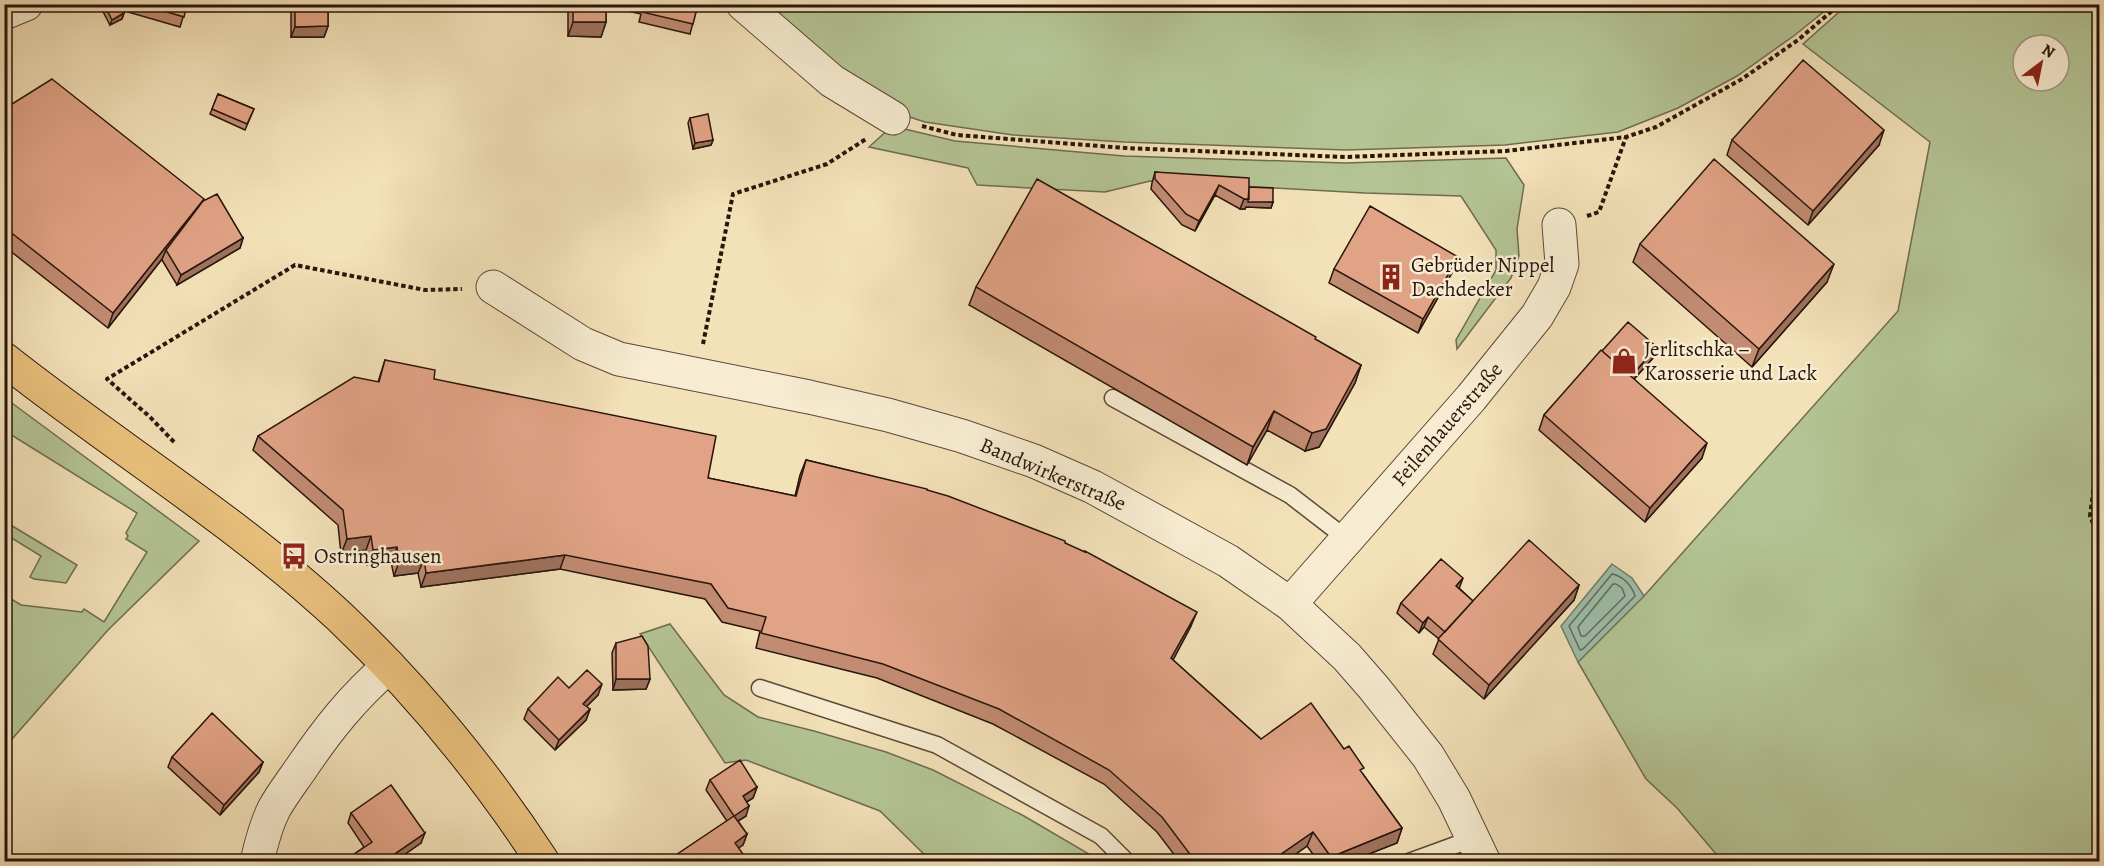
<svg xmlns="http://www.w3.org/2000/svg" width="2104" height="866" font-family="Alegreya,serif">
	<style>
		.green { fill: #b4c494; stroke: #6e6c50; stroke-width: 1.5; fill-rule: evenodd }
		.water { fill: #9dbea9; stroke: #6f7a6a; stroke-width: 1.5 }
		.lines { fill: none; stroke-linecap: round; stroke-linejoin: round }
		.shore { stroke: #636a5a; stroke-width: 1.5 }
		.lane-casing { stroke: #5c4837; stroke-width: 19 }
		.street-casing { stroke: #5c4837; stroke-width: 35 }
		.primary-casing { stroke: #29150c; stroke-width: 35 }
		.path { stroke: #29150c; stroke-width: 4; stroke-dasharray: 4.5 3; stroke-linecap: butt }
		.lane { stroke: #f7ecd1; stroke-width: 16 }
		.street { stroke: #f7ecd1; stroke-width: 33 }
		.primary { stroke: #eac07c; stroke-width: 33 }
		.wall { fill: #c28c73; stroke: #29150c; stroke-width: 1.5 }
		.shaded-wall { fill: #9e725e; stroke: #29150c; stroke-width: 1.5 }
		.building { fill: #e1a386; stroke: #29150c; stroke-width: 1.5 }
		.labels { text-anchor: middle; stroke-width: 5; stroke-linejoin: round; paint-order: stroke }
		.poi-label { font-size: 21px; fill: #29150c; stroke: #f7ecd1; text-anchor: start }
		.street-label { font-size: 21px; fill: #29150c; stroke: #f7ecd1 }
	</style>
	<rect width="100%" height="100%" fill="#f3e1b8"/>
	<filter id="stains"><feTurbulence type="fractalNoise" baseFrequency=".00333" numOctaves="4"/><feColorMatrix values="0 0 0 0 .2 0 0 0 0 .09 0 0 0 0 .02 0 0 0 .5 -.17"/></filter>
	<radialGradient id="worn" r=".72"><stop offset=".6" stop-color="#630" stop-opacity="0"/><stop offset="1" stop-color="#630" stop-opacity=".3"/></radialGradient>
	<path class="green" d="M773,5H1832L1795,35L1737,76L1678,108L1618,132L1505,145L1346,150L1124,142L1013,135L925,122L894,112L774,21Z
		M1847,5H2099V861H1722L1677,808L1646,779L1578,662L1644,596L1898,311L1930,142L1803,44ZM2023,45H2059V81H2023Z
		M892,126L955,141L1124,156L1345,163L1506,158L1524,185L1517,229L1519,256L1511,278L1457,349L1456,340L1496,270V250L1461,196L1365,193L1150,181L1105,192L977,185L968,168L869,147Z
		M5,398L199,541L108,630L5,747V595L21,605L82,612L84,609L104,622L147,552L126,539L128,536L126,533L137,513L5,431Z
		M4,521L77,565L66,583L34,579L30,577L41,556L5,534Z
		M670,624L724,695L758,717L814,731L886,752L933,770L1024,816L1089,854L1096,861H931L880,811L746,760L725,763L640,634Z"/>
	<path class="water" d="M1612,564L1632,578L1644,596L1578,662L1561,626Z"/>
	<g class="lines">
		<path class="shore" d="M1612,574C1623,576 1632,586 1635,596L1583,649L1580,650L1569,626Z
			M1613,584H1616L1622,588L1625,596L1585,636H1581L1578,627Z"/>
		<g class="lane-casing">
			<path id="lane" d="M1113,398L1290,495L1347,539
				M760,688L937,745L1101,836L1127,862
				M1409,862L1472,839"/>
		</g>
		<g class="street-casing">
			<path id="street" d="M743,4L832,81L893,118
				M4,13L26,4
				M493,287L583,344L619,359L809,397L888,415L962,436L1034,461L1093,487L1228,561L1290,604L1347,657L1374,688L1428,756L1454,799L1484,862
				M1290,604L1471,398L1537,316L1554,287L1562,264L1559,225
				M257,862C261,844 266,825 274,809C281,796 291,783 300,770C327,730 352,698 389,666"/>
		</g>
		<g class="primary-casing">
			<path id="primary" d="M4,359C115,447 237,521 340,617C417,690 485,773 543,862"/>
		</g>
		<path class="path" d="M922,126L957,135L1125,148L1345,157L1506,151L1626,137L1656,127L1742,79L1798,40L1840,4
			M1587,216L1599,212L1626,137
			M703,344L733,194L827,164L866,139
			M174,442L150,417L107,379L295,265L425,290L462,289
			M2100,469L2095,477L2090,516L2100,540"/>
		<use href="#lane" class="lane"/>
		<use href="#street" class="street"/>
		<use href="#primary" class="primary"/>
	</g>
	<path class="wall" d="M99,4H119L124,13L122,19L110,25Z
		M131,4H187L180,27L128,12Z
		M291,4H328V26L324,37H291Z
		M568,4H606V22L601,37L568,36Z
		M618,4H698L690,34L639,22L641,14L618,9Z
		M218,94L254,109L245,130L210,114Z
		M4,109L203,201L243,238L240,248L177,285L162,260V259L108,328L4,246Z
		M690,118L713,140L711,145L693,149L688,123Z
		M1732,140L1879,145L1808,225L1727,155Z
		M1155,172L1249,187L1273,202L1271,208L1246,207L1245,209H1240L1215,195L1195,231L1182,225L1151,189L1152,183Z
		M1640,244L1827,282L1752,367L1633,262Z
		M1334,269L1453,271L1418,333L1329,283Z
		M976,287L1315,339L1361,365L1355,383L1319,447L1305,451L1267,430L1247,465L969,305Z
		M1602,351L1653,358L1634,379L1702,458L1645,522L1539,430L1544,415Z
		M385,360L434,379L708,478L795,496L800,475L806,460L927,490L1065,543L1191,626L1173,660L1261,739L1362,773L1402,828L1397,843L1351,861H1318L1307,846L1286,861H1179L1157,832L1104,784L993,724L877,678L756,648L760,631L722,622L705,599L560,569L421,587L418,573L394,576L391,562L367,565L366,550L341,554L338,525L253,450L258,436L378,382Z
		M1579,585L1574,600L1484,699L1433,654L1439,639L1424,627L1419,633L1397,613L1401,603L1459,588L1473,601Z
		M616,643L650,679L646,689L613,690L612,653Z
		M569,688L598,695L586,707L590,709L586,720L555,750L524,719L528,709Z
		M172,757L263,762L259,772L220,815L168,767Z
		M710,780L757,787L753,798L747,802L746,816L738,821L747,834L743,845L738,848L667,861L727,821L706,790Z
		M351,813L421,843L395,861H350L353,855L364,847L348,823Z"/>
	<path class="shaded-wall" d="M124,13L122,19L110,25L112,20Z
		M573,22H606L601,37L568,36Z
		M328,26L324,37H291L295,27Z
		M1884,130L1879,145L1808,225L1813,211Z
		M713,140L711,145L693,149L695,143Z
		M1219,185L1215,195L1195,231L1199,221Z
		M204,199L199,213L166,250L162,259L108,328L113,313Z
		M1244,199L1273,202L1271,208L1246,207L1245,209H1240Z
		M243,238L240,248L177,285L181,275Z
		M1458,257L1453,271L1418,333L1423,319Z
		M1834,264L1827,282L1752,367L1759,349Z
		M1657,347L1653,358L1624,390L1628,380Z
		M1361,365L1355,383L1319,447L1305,451L1312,433Z
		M1274,411L1267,430L1247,465L1253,447Z
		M1707,443L1702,458L1645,522L1650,508Z
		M371,536L366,550L341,554L347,539Z
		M397,547L391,562L367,565L373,550Z
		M565,555L560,569L421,587L426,573Z
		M424,559L418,573L394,576L399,562Z
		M1463,578L1459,589L1456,586Z
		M1579,585L1574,600L1484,699L1489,685Z
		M1197,612L1191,626L1166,673L1171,658Z
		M1428,617L1424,627L1419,633L1423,623Z
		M616,679H650L646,689L613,690Z
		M602,684L598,695L579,714L583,704Z
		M590,709L586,720L555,750L559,740Z
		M263,762L259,772L220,815L224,805Z
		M757,787L753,798L740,806L743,796Z
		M749,806L746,816L730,826L734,816Z
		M1402,828L1397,843L1351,861H1329L1331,857Z
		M1313,832L1307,846L1286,861H1271Z
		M425,833L421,843L395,861H385Z
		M747,834L743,845L731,853L735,843Z"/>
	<path class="building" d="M104,4H119L124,13L112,20Z
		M140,4H187L184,17Z
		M295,4H328V26L295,27Z
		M573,4H606V22H573Z
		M644,4H698L693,24L642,12Z
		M1803,60L1884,130L1813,211L1732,140Z
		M52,79L204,199L113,313L4,227V109Z
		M218,94L254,109L247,124L212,109Z
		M708,114L713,140L695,143L690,118Z
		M1714,159L1834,264L1759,349L1640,244Z
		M1155,172L1249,178V199H1244L1219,185L1199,221L1186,214L1155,179Z
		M1037,179L1316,337L1315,339L1361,365L1326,429L1312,433L1274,411L1253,447L976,287Z
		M1249,187L1273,188V202H1248Z
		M217,194L243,238L181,275L166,250L203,201Z
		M1370,206L1458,257L1423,319L1334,269Z
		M1628,322L1657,347L1631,376L1602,351Z
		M1601,350L1707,443L1650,508L1544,415Z
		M385,360L435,370L434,379L716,436L708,478L796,496L806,460L927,489V490L948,496L1065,541V543L1085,552V551L1197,612L1171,658L1261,739L1311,703L1344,749L1349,746L1364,768L1360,770L1402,828L1331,857L1313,832L1271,861H1195L1162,817L1109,770L999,709L883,664L761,633L766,617L728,608L711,584L565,555L426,573L424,559L399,562L397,547L373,550L371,536L347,539L343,510L258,436L354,377L379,382Z
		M1529,540L1579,585L1489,685L1438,639Z
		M1441,559L1463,578L1456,586L1473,601L1445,632L1428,617L1423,623L1401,603Z
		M642,636L648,646L650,679H616V643Z
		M587,670L602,684L583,704L590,709L559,740L528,709L558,677L569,688Z
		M212,713L263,762L224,805L172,757Z
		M740,760L757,787L743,796L749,806L734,816L710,780Z
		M391,785L425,833L386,860V861H358L353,855L372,842L351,813Z
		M734,816L747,834L735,843L748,861H667Z"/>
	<defs>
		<g id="building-bare" transform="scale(2.07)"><path d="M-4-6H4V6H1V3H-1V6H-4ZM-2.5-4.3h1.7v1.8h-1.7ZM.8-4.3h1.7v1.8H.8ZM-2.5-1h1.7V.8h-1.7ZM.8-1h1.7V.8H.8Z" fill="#8f2418" stroke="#f7ecd1" stroke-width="2.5" paint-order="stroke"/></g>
		<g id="shop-bare" transform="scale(2.07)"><path d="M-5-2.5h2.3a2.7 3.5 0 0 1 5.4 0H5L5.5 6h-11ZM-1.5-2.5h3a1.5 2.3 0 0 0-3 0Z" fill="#8f2418" stroke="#f7ecd1" stroke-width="2.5" paint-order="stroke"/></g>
		<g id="bus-bare" transform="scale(2.07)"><path d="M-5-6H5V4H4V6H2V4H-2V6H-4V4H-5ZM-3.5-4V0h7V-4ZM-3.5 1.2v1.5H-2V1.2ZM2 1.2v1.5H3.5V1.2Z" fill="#8f2418" stroke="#f7ecd1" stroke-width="2.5" paint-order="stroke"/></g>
	</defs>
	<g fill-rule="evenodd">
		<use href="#building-bare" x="1391" y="277"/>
		<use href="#shop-bare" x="1624" y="361"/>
		<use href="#bus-bare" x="294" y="556"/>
	</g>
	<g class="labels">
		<g class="poi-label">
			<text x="1411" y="272">Gebrüder Nippel<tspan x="1411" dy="24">Dachdecker</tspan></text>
			<text x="1644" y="356">Jerlitschka –<tspan x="1644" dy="24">Karosserie und Lack</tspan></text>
			<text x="314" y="563">Ostringhausen</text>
		</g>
		<g class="street-label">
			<text transform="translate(1447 424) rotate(-49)" y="7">Feilenhauerstraße</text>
			<text transform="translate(1053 474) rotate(23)" y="7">Bandwirkerstraße</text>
		</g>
	</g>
	<rect width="2104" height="866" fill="none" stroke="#f3e1b8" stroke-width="24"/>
	<rect x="6" y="6" width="2092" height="854" fill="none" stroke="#29150c" stroke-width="3"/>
	<rect x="12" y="12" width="2080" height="842" fill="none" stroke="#29150c" stroke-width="1.5"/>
	<g transform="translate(2041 63) rotate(32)"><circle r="28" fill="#f7ecd1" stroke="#a59682" stroke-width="1.5"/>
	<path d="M0-4.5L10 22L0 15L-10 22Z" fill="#8f2418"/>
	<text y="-9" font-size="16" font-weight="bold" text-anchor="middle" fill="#29150c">N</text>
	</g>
	<rect width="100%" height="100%" filter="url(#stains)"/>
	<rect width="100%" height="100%" fill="url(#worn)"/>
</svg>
